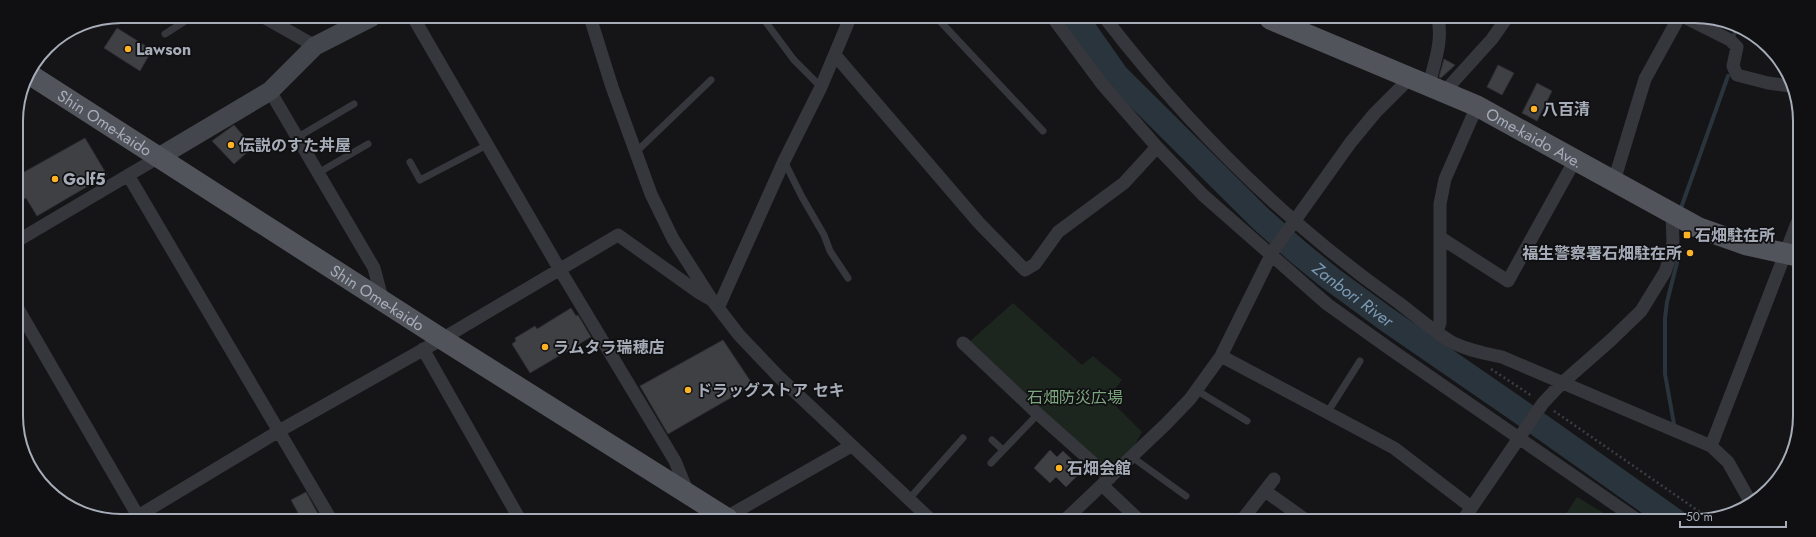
<svg xmlns="http://www.w3.org/2000/svg" width="1816" height="537" font-family="Jost,'Noto Sans JP',sans-serif">
	<style>
		.green { fill: #1d261e }
		.lines { fill: none; stroke-linecap: round; stroke-linejoin: round }
		.stream { stroke: #2a343c; stroke-width: 4 }
		.river { stroke: #2a343c; stroke-width: 25 }
		.building { fill: #3f4044; stroke: #2f2f33 }
		.path { stroke: #3c3e44; stroke-width: 2.5; stroke-dasharray: 2 3; stroke-linecap: butt }
		.lane { stroke: #36373d; stroke-width: 7 }
		.street { stroke: #36373d; stroke-width: 13 }
		.secondary { stroke: #44464d; stroke-width: 19 }
		.primary { stroke: #52545c; stroke-width: 21 }
		.poi-dot { fill: #feb327; stroke: #101012; stroke-width: 1.5 }
		.labels { text-anchor: middle; stroke-width: 3.5; stroke-linejoin: round; paint-order: stroke }
		.poi-label { font-size: 16px; font-weight: bold; fill: #a6acb8; stroke: #101012; text-anchor: start }
		.street-label { font-size: 16px; fill: #a6acb8; stroke: #101012 }
		.park-label { font-size: 16px; fill: #7ca57e; stroke: #101012 }
		.water-label { font-size: 17px; font-style: italic; fill: #7b9bb6; stroke: #101012 }
		.rim { fill: none; stroke: #a6acb8; stroke-width: 2 }
	</style>
	<rect width="100%" height="100%" fill="#151517"/>
	<path class="green" d="M1013,303L1082,365L1093,356L1122,380L1108,398L1142,432L1131,452L1109,472L968,343Z
		M1577,497L1617,521L1562,520Z"/>
	<g class="lines">
		<path class="stream" d="M1734,35L1736,28
			M1681,208L1728,76
			M1674,424L1665,374V318L1667,302L1681,247"/>
		<path class="river" id="s1" d="M1076,18L1116,75L1261,219L1298,252L1330,278L1386,319L1518,410L1675,521"/>
	</g>
	<path class="building" d="M117,28L152,50L140,71L104,48Z
		M1444,59L1455,65L1441,78L1439,77Z
		M1498,65L1514,73L1502,95L1487,87Z
		M1537,83L1552,91L1537,121L1522,113Z
		M234,125L253,147L234,164L212,141Z
		M85,138L107,175L37,216L26,198L17,203V176Z
		M571,308L576,316L578,315L591,337L530,373L512,344L516,341L515,338L535,326L537,329Z
		M723,340L753,385L668,434L640,386Z
		M1050,450L1057,457L1063,451L1083,470L1066,487L1056,477L1050,483L1034,468Z
		M306,492L318,514L310,518H301L291,500Z"/>
	<g class="lines">
		<path class="path" d="M1491,369L1532,396
			M1554,411L1710,519"/>
		<path class="lane" d="M762,17L794,60L821,87
			M937,18L1043,131
			M165,34L193,16
			M298,137L354,104
			M636,152L711,80
			M784,161L802,197L824,235L830,251L848,278
			M410,162L420,180L487,145
			M318,173L368,144
			M1196,390L1247,421
			M1327,413L1360,361
			M992,440L1003,450
			M1132,457L1186,496
			M991,463L1038,414
			M909,499L963,438"/>
		<path class="street" d="M262,16L315,46
			M413,17L560,270L675,461L688,493
			M590,17L612,87L651,194L673,239L712,300L739,335L778,376L930,519
			M1053,18L1102,84L1157,147L1203,195L1327,304L1390,349L1639,521
			M1105,18C1189,127 1287,224 1399,303C1416,316 1432,330 1450,341C1465,350 1485,353 1502,357L1711,446L1728,462L1751,503
			M1688,19L1730,40L1737,47L1733,66L1737,75L1768,83L1790,86
			M835,55L979,223L1025,270L1035,264L1058,232L1124,183L1157,147
			M1429,85C1434,64 1443,41 1438,19
			M270,91L374,268L383,302
			M1444,92L1492,39L1506,19
			M128,175L330,518
			M1614,181L1645,79L1678,19
			M1441,238L1508,281L1575,160
			M17,241L159,157
			M17,307L138,516L279,431L442,339L618,235L698,292L712,300
			M718,308L784,161L821,87L850,18
			M1437,331L1440,323V204L1445,179L1477,106
			M963,343L1038,414L1110,478
			M423,349L519,518
			M1221,356L1394,448L1471,507
			M1711,446L1797,223
			M1102,485L1139,520
			M1265,491L1306,520
			M723,519L851,446
			M1066,519L1166,424L1190,399L1221,356L1273,251L1351,142L1375,113L1411,77
			M1242,520L1274,479
			M1463,520L1543,403L1561,384L1611,340L1641,311L1665,272L1669,260L1673,242L1672,213"/>
		<path class="secondary" d="M159,157L270,91L315,46L372,17"/>
		<g class="primary">
			<path id="s2" d="M1270,19L1477,106L1699,228L1747,245L1797,256"/>
			<path id="s3" d="M29,74L442,339L728,519"/>
		</g>
	</g>
	<g class="poi-dot">
		<circle cx="128" cy="49" r="4"/>
		<circle cx="1534" cy="109" r="4"/>
		<circle cx="231" cy="145" r="4"/>
		<circle cx="55" cy="179" r="4"/>
		<rect x="1683" y="231" width="8" height="8" rx="2"/>
		<circle cx="1690" cy="253" r="4"/>
		<circle cx="545" cy="347" r="4"/>
		<circle cx="688" cy="390" r="4"/>
		<circle cx="1059" cy="468" r="4"/>
	</g>
	<g class="labels">
		<g class="poi-label">
			<text x="136" y="55">Lawson</text>
			<text x="1542" y="115">八百清</text>
			<text x="239" y="151">伝説のすた丼屋</text>
			<text x="63" y="185">Golf5</text>
			<text x="1695" y="241">石畑駐在所</text>
			<text x="1682" y="259" text-anchor="end">福生警察署石畑駐在所</text>
			<text x="553" y="353">ラムタラ瑞穂店</text>
			<text x="696" y="396">ドラッグストア セキ</text>
			<text x="1067" y="474">石畑会館</text>
		</g>
		<g class="street-label">
			<text dy="6" stroke="none"><textPath href="#s3" startOffset="90">Shin Ome-kaido</textPath></text>
			<text dy="6" stroke="none"><textPath href="#s2" startOffset="290">Ome-kaido Ave.</textPath></text>
			<text dy="6" stroke="none"><textPath href="#s3" startOffset="414">Shin Ome-kaido</textPath></text>
		</g>
		<g class="park-label">
			<text x="1075" y="403">石畑防災広場</text>
		</g>
		<g class="water-label">
			<text dy="6" stroke="none"><textPath href="#s1" startOffset="393">Zanbori River</textPath></text>
		</g>
	</g>
	<path d="M0 0H1816V537H0ZM121 23H1695A98 98 0 0 1 1793 121V416A98 98 0 0 1 1695 514H121A98 98 0 0 1 23 416V121A98 98 0 0 1 121 23Z" fill="#101012" fill-rule="evenodd"/>
	<path class="rim" d="M121 23H1695A98 98 0 0 1 1793 121V416A98 98 0 0 1 1695 514H121A98 98 0 0 1 23 416V121A98 98 0 0 1 121 23Z"/>
	<path d="M1680 521v6h106v-6" fill="none" stroke="#a6acb8" stroke-width="2"/>
	<text x="1686" y="521" font-size="12" fill="#a6acb8" stroke="#101012" stroke-width="3" paint-order="stroke">50 m</text>
</svg>
